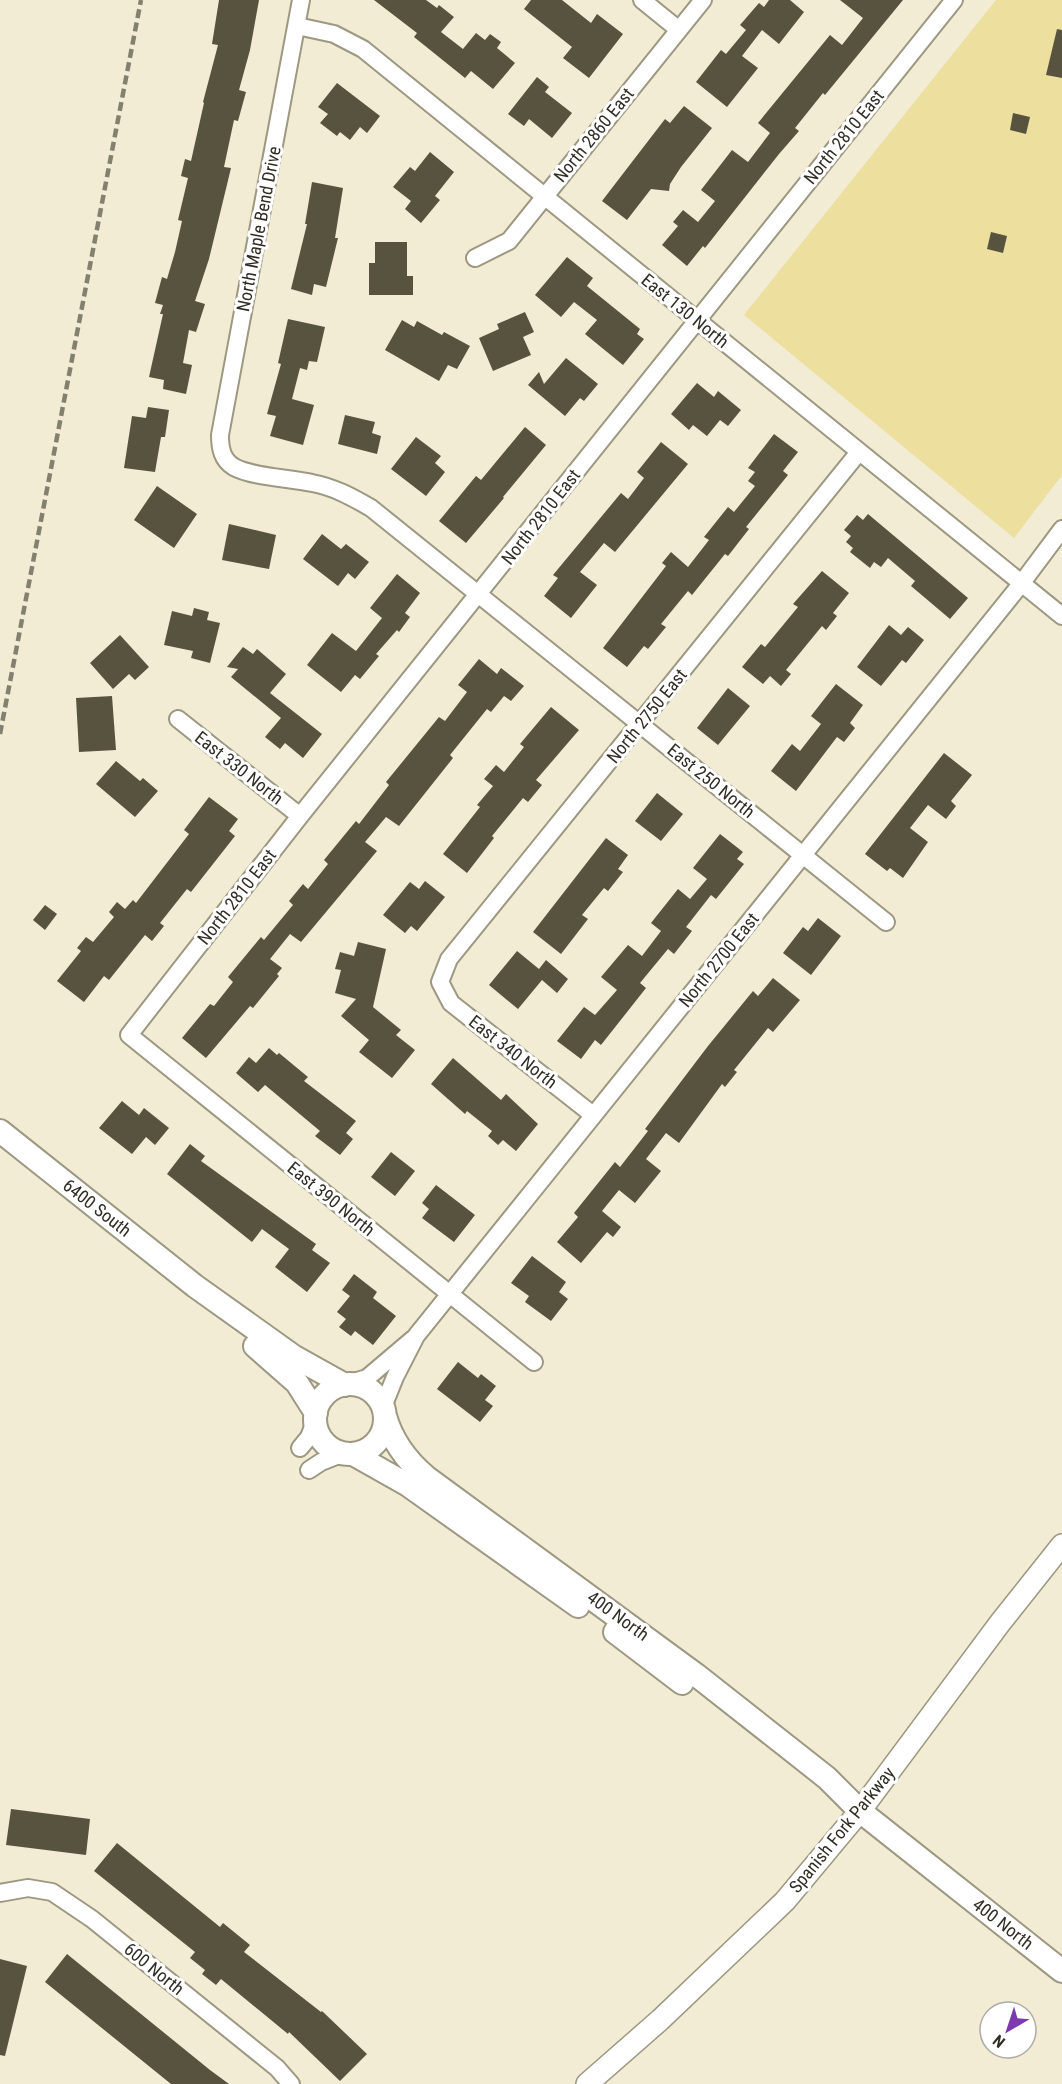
<svg xmlns="http://www.w3.org/2000/svg" width="1062" height="2084" font-family="'Roboto Condensed',sans-serif">
	<style>
		.green { fill: #eddf9d }
		.building { fill: #58533f }
		.lines { fill: none; stroke-linecap: round; stroke-linejoin: round }
		.minor-casing { stroke: #9d9881; stroke-width: 20 }
		.tertiary-casing { stroke: #9d9881; stroke-width: 24 }
		.secondary-casing { stroke: #9d9881; stroke-width: 26 }
		.minor { stroke: #fff; stroke-width: 16 }
		.tertiary { stroke: #fff; stroke-width: 21 }
		.secondary { stroke: #fff; stroke-width: 22 }
		.rail { stroke: #848070; stroke-width: 4.5; stroke-dasharray: 9 4.5; stroke-linecap: butt }
		.labels { text-anchor: middle; stroke-width: 6; stroke-linejoin: round; paint-order: stroke }
		.street-label { font-size: 18px; fill: #2f2d24; stroke: #fff }
	</style>
	<rect width="100%" height="100%" fill="#f1ecd3"/>
	<path class="green" d="M996,0H1062V475L1014,538L744,315Z"/>
	<path class="building" d="M219,0H259L250,50L239,90L246,92L238,121L234,120L224,167L231,168L209,259L195,301L205,304L196,332L189,330L183,363L192,365L186,394L163,389L164,380L149,377L163,314H160L163,305L155,303L162,277L167,279L175,252L182,221L178,220L188,178L181,176L185,159L191,161L204,103L203,102L218,45L212,44Z
		M374,0H426L437,8L439,5L454,17L441,32L463,49L476,33L485,40L490,34L501,42L497,48L515,63L493,89L471,71L465,78L414,37L417,33Z
		M531,0H562L591,23L597,14L623,34L589,78L563,58L572,47L524,9Z
		M769,0H790L804,12L779,44L762,30L742,56L758,68L727,107L696,82L721,50L726,54L746,30L740,25L759,3L764,7Z
		M840,0H903L825,95L823,93L795,128L799,131L779,154L705,248L703,246L687,266L662,245L678,226L673,222L683,210L698,222L715,201L701,190L732,150L748,162L770,133L758,123L830,35L842,45L863,18Z
		M1057,29L1062,30V78L1046,75Z
		M537,77L549,87L545,92L572,113L552,138L529,119L524,126L508,114Z
		M337,83L380,116L367,133L360,127L350,140L340,132L337,136L320,123L328,114L318,107Z
		M684,106L712,128L681,167L670,184L669,191L651,189L627,220L602,201L665,119L670,123Z
		M1013,113L1030,117L1026,134L1010,130Z
		M430,152L454,172L435,196L440,200L421,223L405,209L411,201L393,187L410,167L415,171Z
		M312,182L343,188L335,238H338L326,287L314,284L312,295L291,289L307,224H305Z
		M991,232L1007,236L1003,253L987,249Z
		M375,242H407V276H413V295H369V263H375Z
		M567,257L593,278L587,286L640,329L637,334L644,339L623,365L585,334L597,320L574,302L561,317L535,295Z
		M525,312L534,332L523,337L531,355L493,371L479,338L499,329L497,324Z
		M288,319L325,327L317,362L309,361L307,370L300,368L292,399L314,405L303,445L270,436L276,416L267,414L281,364L278,363Z
		M402,320L414,327L417,321L442,335L444,332L470,346L457,369L448,365L439,381L385,350Z
		M566,358L598,384L584,401L580,398L565,416L528,385L539,372L544,384Z
		M697,383L714,397L718,391L741,410L728,426L720,420L707,436L693,425L689,430L671,414Z
		M148,407L169,410L165,437H161L155,472L124,468L132,416L146,418Z
		M345,415L375,422L372,433L381,436L377,454L338,444Z
		M525,427L546,445L503,497L504,498L466,543L439,521L476,476L481,480Z
		M774,434L798,452L783,471L788,475L746,527L749,529L728,556L725,554L692,595L688,591L661,624L666,627L648,649L644,646L627,667L603,648L666,566L662,563L671,552L688,567L709,540L704,537L728,507L734,512L755,486L748,481L755,472L748,468Z
		M416,437L441,456L435,463L445,472L426,496L391,469Z
		M661,442L688,464L615,552L604,543L580,572L597,585L571,618L544,596L558,578L553,575L621,493L628,499L644,478L637,472Z
		M157,486L197,514L174,548L134,520Z
		M868,514L968,598L950,619L911,586L915,581L888,558L881,567L874,562L870,568L850,552L853,548L846,542L851,536L844,530L857,515L863,520Z
		M229,524L276,535L269,569L222,560Z
		M322,534L341,549L346,544L369,562L355,579L348,573L338,586L303,559Z
		M822,571L849,593L833,613L837,616L826,630L822,626L786,670L791,674L781,686L770,676L763,684L742,667L761,644L765,647L798,607L793,604Z
		M397,574L420,593L405,613L410,617L399,632L397,630L376,654L379,656L360,679L355,675L341,692L307,665L332,633L356,651L382,618L370,608Z
		M194,608L209,612L207,620L220,623L210,663L191,658L193,651L164,645L172,611L192,616Z
		M889,625L901,635L908,627L924,640L906,663L902,660L881,686L857,667Z
		M120,635L149,667L135,680L129,674L113,689L90,663Z
		M243,647L253,654L257,649L286,674L270,693L322,734L303,758L285,743L280,749L265,737L281,718L231,677L238,669L227,667Z
		M479,659L497,674L501,668L524,686L511,701L504,696L491,712L487,709L450,755L453,758L399,826L386,817L365,842L377,851L301,942L290,934L270,959L282,968L277,974L279,976L253,1008L250,1006L206,1058L182,1038L210,1004L214,1006L233,982L228,977L261,937L264,940L293,905L289,901L303,884L308,889L328,864L324,860L356,821L359,824L389,785L386,782L439,717L445,721L467,692L458,685Z
		M836,684L863,705L850,723L855,728L844,742L837,737L796,791L771,771L792,744L800,751L821,724L811,716Z
		M728,688L750,706L718,745L697,728Z
		M112,696L116,750L79,752L76,698Z
		M551,707L579,730L536,780L542,785L528,802L523,798L492,836L494,838L467,873L443,854L480,807L477,805L493,786L484,779L496,765L504,772L524,747L520,744Z
		M944,753L972,775L951,801L956,806L946,819L928,805L910,828L928,842L903,878L890,868L887,871L865,854Z
		M116,761L140,781L143,778L158,791L135,817L96,784Z
		M657,793L683,814L661,841L635,821Z
		M209,797L238,819L229,831L235,836L191,892L187,889L160,923L164,926L152,941L145,935L109,980L104,976L84,1002L57,981L81,951L77,948L86,937L93,942L114,917L109,912L117,902L125,909L133,900L136,903L189,834L184,830Z
		M720,834L743,852L737,859L744,864L716,899L711,895L686,927L692,931L674,954L668,949L640,983L646,988L601,1045L595,1040L581,1059L557,1041L584,1007L595,1015L617,990L601,977L628,945L642,956L661,931L651,923L678,889L690,899L707,879L693,868Z
		M606,838L628,855L618,869L623,872L608,891L604,888L582,915L588,919L561,954L533,932Z
		M425,881L445,897L417,931L411,926L405,933L383,915L410,882L419,889Z
		M45,905L57,914L45,930L33,920Z
		M818,918L841,936L811,975L783,953L803,927L808,931Z
		M358,942L386,949L373,1007L401,1030L396,1035L415,1050L392,1078L359,1052L369,1040L341,1016L356,999L335,993L341,970L335,969L340,952L354,956Z
		M517,951L539,969L546,960L568,979L557,993L542,980L518,1009L489,985Z
		M773,978L800,1000L773,1032L768,1028L734,1070L737,1072L725,1087L722,1084L679,1143L666,1133L646,1159L661,1171L635,1203L619,1190L602,1211L621,1227L613,1237L607,1232L581,1263L557,1242L578,1217L574,1213L615,1162L620,1167L648,1131L645,1129L708,1046L753,991L758,996Z
		M269,1048L277,1055L279,1053L308,1077L304,1081L356,1121L346,1133L353,1139L340,1155L315,1136L320,1131L265,1085L258,1092L236,1073L249,1057L256,1063Z
		M453,1058L501,1100L506,1094L538,1124L516,1151L503,1140L498,1145L488,1136L492,1131L467,1111L465,1114L431,1084Z
		M122,1101L139,1115L144,1108L169,1128L155,1145L146,1137L132,1154L99,1128Z
		M190,1144L205,1156L201,1161L316,1244L312,1250L330,1263L307,1292L275,1267L289,1249L262,1229L252,1242L167,1174Z
		M391,1152L415,1171L395,1196L371,1177Z
		M436,1185L475,1215L454,1242L422,1218L429,1209L422,1203Z
		M532,1256L566,1282L559,1292L568,1299L551,1321L525,1302L529,1296L511,1283Z
		M354,1274L377,1292L373,1298L396,1316L373,1345L355,1331L351,1336L339,1327L346,1319L337,1312L350,1296L342,1290Z
		M458,1362L478,1378L481,1374L496,1386L485,1400L493,1406L480,1422L437,1389Z
		M11,1809L90,1819L86,1855L6,1845Z
		M117,1843L220,1927L223,1923L250,1945L244,1952L321,2012L322,2011L367,2054L340,2081L289,2032L288,2034L221,1979L216,1985L202,1974L205,1970L190,1958L195,1952L94,1871Z
		M67,1954L210,2070L229,2084H171L45,1982Z
		M0,1959L27,1966L5,2056L0,2055Z"/>
	<g class="lines">
		<g class="minor-casing">
			<path id="minor" d="M301,0L220,435C220,448 222,460 234,467C252,477 290,478 312,483C334,487 352,497 371,508L886,922
				M642,0L679,30
				M297,26L334,34L363,49L1062,616
				M475,258L509,241L703,0
				M178,719L300,816
				M593,1115L451,1003L440,982L449,959L859,452
				M534,1362L129,1035L300,816L954,0
				M347,1384L367,1378L413,1339
				M383,1407L395,1377L416,1336L1021,584L1062,529
				M300,1448L309,1437L315,1422
				M309,1470L321,1462L344,1453
				M0,1893L28,1888L52,1892L92,1919L277,2068L291,2084"/>
		</g>
		<g class="tertiary-casing">
			<path id="tertiary" d="M587,2084L660,2020L785,1901L860,1811L1000,1623L1062,1545"/>
		</g>
		<g class="secondary-casing">
			<path id="secondary" d="M0,1131L195,1286L293,1356L345,1385
				M255,1346L297,1383L316,1413
				M315 1419a35 35 0 1 1 70 0a35 35 0 1 1-70 0Z
				M385,1416C392,1441 406,1460 426,1477L695,1674L827,1778L860,1811L1062,1971
				M353,1454L408,1485L578,1606
				M615,1632L682,1683"/>
		</g>
		<use href="#minor" class="minor"/>
		<use href="#tertiary" class="tertiary"/>
		<use href="#secondary" class="secondary"/>
		<path class="rail" d="M0,734L141,0"/>
	</g>
	<g class="labels">
		<g class="street-label">
			<text transform="translate(594 135) rotate(-51)" y="6">North 2860 East</text>
			<text transform="translate(844 137) rotate(-51)" y="6">North 2810 East</text>
			<text transform="translate(259 229) rotate(-79)" y="6">North Maple Bend Drive</text>
			<text transform="translate(685 311) rotate(39)" y="6">East 130 North</text>
			<text transform="translate(541 517) rotate(-52)" y="6">North 2810 East</text>
			<text transform="translate(647 716) rotate(-51)" y="6">North 2750 East</text>
			<text transform="translate(239 768) rotate(38)" y="6">East 330 North</text>
			<text transform="translate(711 781) rotate(39)" y="6">East 250 North</text>
			<text transform="translate(237 897) rotate(-52)" y="6">North 2810 East</text>
			<text transform="translate(719 960) rotate(-51)" y="6">North 2700 East</text>
			<text transform="translate(513 1052) rotate(38)" y="6">East 340 North</text>
			<text transform="translate(331 1199) rotate(39)" y="6">East 390 North</text>
			<text transform="translate(97 1208) rotate(38)" y="6">6400 South</text>
			<text transform="translate(618 1616) rotate(36)" y="6">400 North</text>
			<text transform="translate(842 1830) rotate(-51)" y="6">Spanish Fork Parkway</text>
			<text transform="translate(1003 1924) rotate(38)" y="6">400 North</text>
			<text transform="translate(154 1969) rotate(39)" y="6">600 North</text>
		</g>
	</g>
	<g transform="translate(1008 2030) rotate(219)"><circle r="28" fill="#ffffff" stroke="#acaba7" stroke-width="1.5"/>
	<path d="M0-4.5L10 22L0 15L-10 22Z" fill="#7c3aae"/>
	<text y="-9" font-size="16" font-weight="bold" text-anchor="middle" fill="#2f2d24">N</text>
	</g>
</svg>
